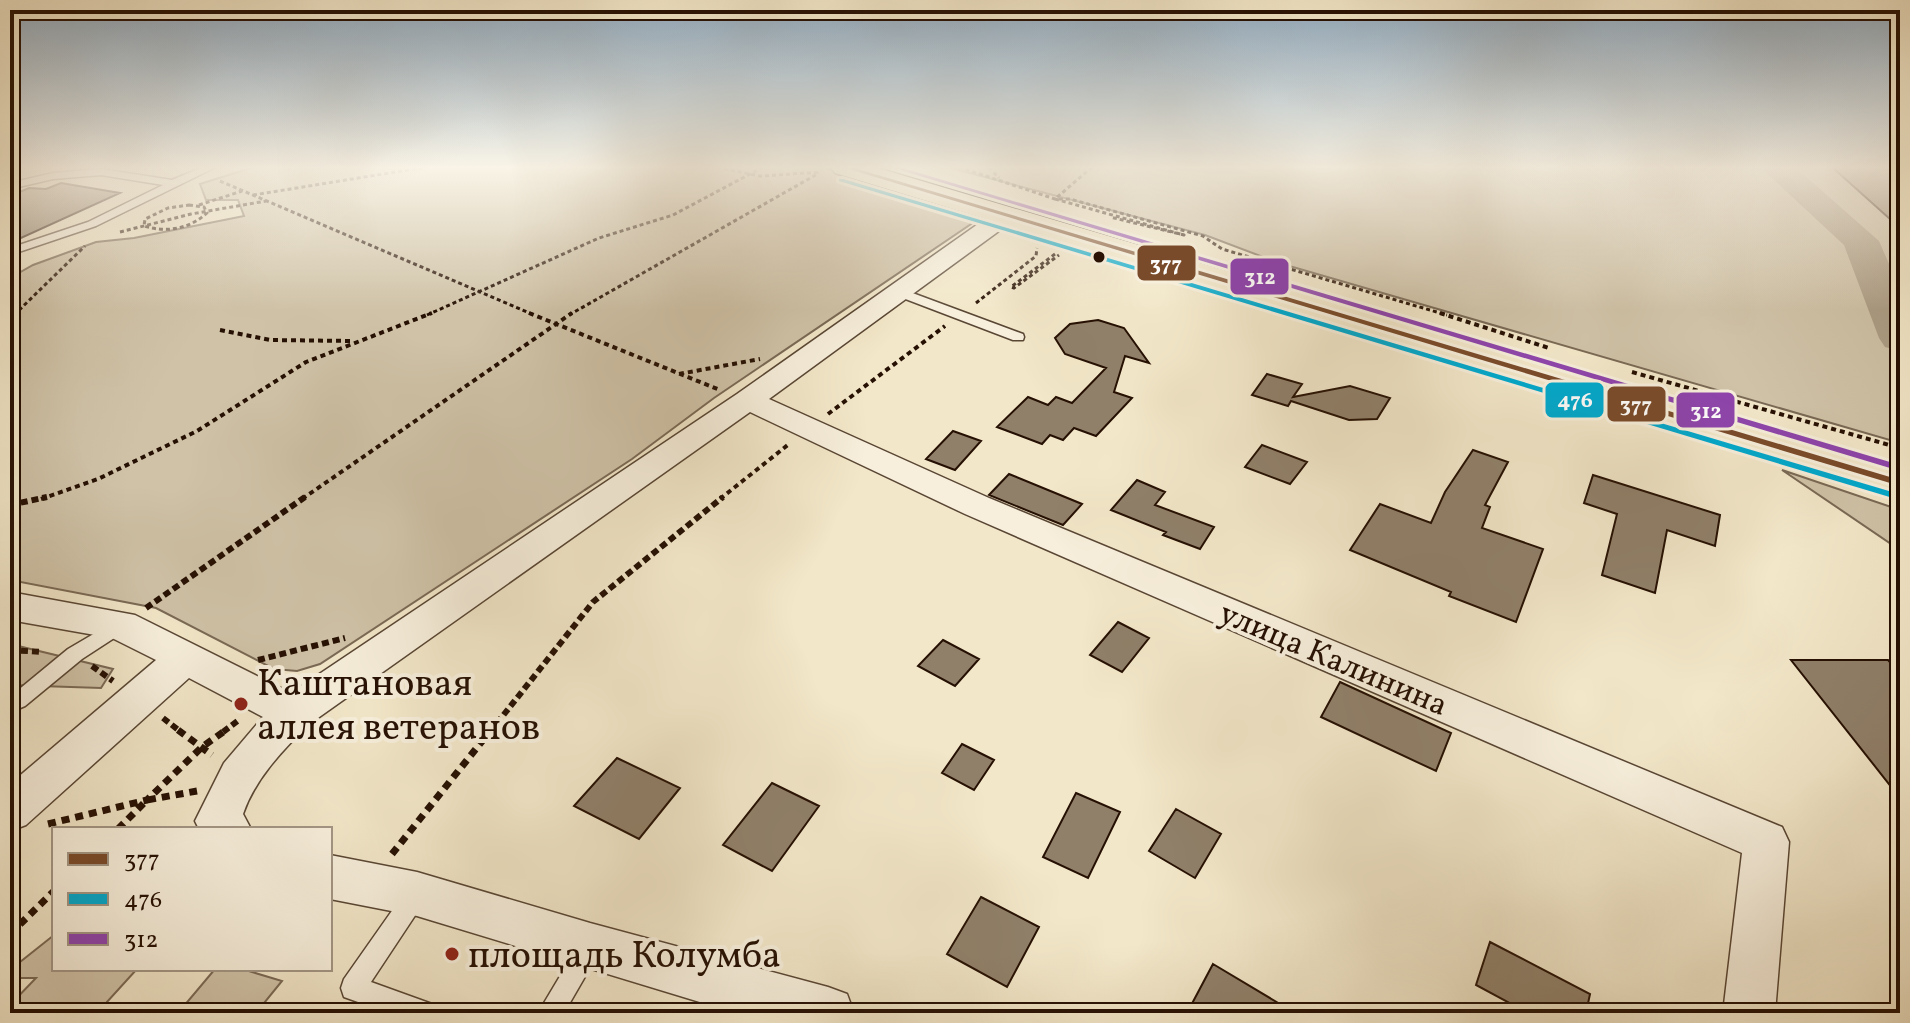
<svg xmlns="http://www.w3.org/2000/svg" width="1910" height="1023" font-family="Vollkorn,serif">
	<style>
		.green { fill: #cfc2a7; stroke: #7a6955; stroke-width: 2 }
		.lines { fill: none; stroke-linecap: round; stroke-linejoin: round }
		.stream { stroke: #776552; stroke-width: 8 }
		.river { fill: #ad9e86; fill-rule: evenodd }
		.building { fill: #90806a; stroke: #261003; stroke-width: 2 }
		.lane-casing { stroke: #594634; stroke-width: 3 }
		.street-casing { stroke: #594634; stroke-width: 3 }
		.primary-casing { stroke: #261003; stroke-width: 3 }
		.path-far3 { stroke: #261003; stroke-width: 3; stroke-dasharray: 4 3; stroke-linecap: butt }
		.path-far2 { stroke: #261003; stroke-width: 4; stroke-dasharray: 5 4; stroke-linecap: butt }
		.path-far1 { stroke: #261003; stroke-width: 6; stroke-dasharray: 7 4; stroke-linecap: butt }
		.path { stroke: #261003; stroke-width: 7; stroke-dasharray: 8 6; stroke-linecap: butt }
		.lane { fill: #f7efdc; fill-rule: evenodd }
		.street { fill: #f7efdc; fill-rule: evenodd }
		.primary { fill: #f2e7c9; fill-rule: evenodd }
		.bus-1-casing { stroke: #f7efdc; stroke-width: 6 }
		.bus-2-casing { stroke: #f7efdc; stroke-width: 6 }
		.bus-3-casing { stroke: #f7efdc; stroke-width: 6 }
		.bus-1 { fill: #7a4b2a; fill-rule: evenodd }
		.bus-2 { fill: #00a9ce; fill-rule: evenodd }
		.bus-3 { fill: #8e44ad; fill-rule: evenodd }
		.bus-dot { fill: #261003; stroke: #f7efdc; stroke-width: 3 }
		.poi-dot { fill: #8f2418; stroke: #f7efdc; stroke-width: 3 }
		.labels { text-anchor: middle; stroke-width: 8; stroke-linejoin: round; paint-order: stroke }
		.street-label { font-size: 32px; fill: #261003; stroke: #f7efdc }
		.near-poi-label { font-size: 38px; fill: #261003; stroke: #f7efdc; text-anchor: start }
		.line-badge { stroke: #f7efdc; stroke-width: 3 }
		.badge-label { font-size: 22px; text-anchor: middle; font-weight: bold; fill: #fff }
	</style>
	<rect width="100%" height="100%" fill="#f2e7c9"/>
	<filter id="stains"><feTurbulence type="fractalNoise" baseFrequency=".0025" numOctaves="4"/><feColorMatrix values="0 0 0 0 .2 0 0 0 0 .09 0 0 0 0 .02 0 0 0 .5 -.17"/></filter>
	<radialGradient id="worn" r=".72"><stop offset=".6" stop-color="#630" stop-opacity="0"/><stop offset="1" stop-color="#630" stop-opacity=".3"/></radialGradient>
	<path class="green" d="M254,167H822L968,208L977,212V220L714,398L632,459L320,664L297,671L274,669L156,608L10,580V278L33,265L96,242L134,238L244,216L238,200H206L200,184Z
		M947,167H1837L1900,218V443L1279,263L1205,235Z
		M1782,470L1900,510V550Z
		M10,644L113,669L101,688L10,685Z
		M54,935V969H137L97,1013H10V1005L36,978H10V970Z
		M215,969H242L282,981L256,1013H178Z"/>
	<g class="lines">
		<path class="stream" d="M1892,318L1900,319"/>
		<path class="river" d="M1760,167H1795L1879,241L1900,289V351L1885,347L1879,338L1844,245Z"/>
	</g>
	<path class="building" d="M1832,167H1900V228Z
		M61,183L120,193L10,243V196L29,188L46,189Z
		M1098,320L1124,328L1149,363L1125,356L1114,392L1132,398L1096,436L1074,428L1063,440L1050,435L1042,444L997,427L1028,397L1048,405L1056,397L1072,403L1106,368L1065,354L1055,338L1070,324Z
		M1267,374L1302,384L1293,397L1350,386L1390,398L1377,419L1349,420L1291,401L1288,406L1252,395Z
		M953,431L981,441L955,470L926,459Z
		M1262,445L1307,462L1290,484L1245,467Z
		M1473,450L1508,462L1485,505L1490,507L1482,528L1543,549L1516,622L1449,596L1451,592L1350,550L1380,504L1431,523L1445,492Z
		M1009,474L1082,504L1063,525L989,495Z
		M1593,475L1720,515L1715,546L1667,530L1655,593L1602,575L1617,514L1584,503Z
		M1137,480L1165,492L1155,505L1214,527L1200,549L1163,535L1166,532L1111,510Z
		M1118,622L1149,638L1122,672L1090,655Z
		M943,640L979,659L955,686L918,666Z
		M1791,660H1888L1900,673V798Z
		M1340,682L1451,733L1436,771L1321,717Z
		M962,744L994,760L974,790L942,773Z
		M617,758L680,788L639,839L574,806Z
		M772,783L819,806L772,871L723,845Z
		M1076,793L1120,812L1088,878L1043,857Z
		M1176,809L1221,834L1195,878L1149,851Z
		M981,897L1039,927L1007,987L947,954Z
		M1490,942L1590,994L1586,1013H1528L1476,985Z
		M1213,964L1295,1013H1187Z"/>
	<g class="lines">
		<g class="lane-casing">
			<path id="lane" d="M203,167H216L96,226L10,255V248L88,222L163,185L101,175L53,179L10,189V183L53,173L101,169L172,180Z
				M899,288L1023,334L1024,337L1023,340H1013L895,295L893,292Z
				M119,619L125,621L128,626L125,631L82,659L25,706L18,709L11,706V696L68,649Z
				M416,884L424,888L427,895L424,902L371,982L432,1004L435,1013H389L344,997L341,988L344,979L408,888Z
				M589,938L597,941L601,949L564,1013H538L581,941Z"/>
		</g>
		<g class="street-casing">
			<path id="street" d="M1006,208L1014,210L1017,215L1014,220L769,399L989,498L1782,827L1789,842L1775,1013H1723L1742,853L965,514L750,412L308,725C282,751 255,779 243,814L251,829H199L195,821L224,763L263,717L189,678L26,825L10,831V784L156,660L112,638L10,620V592L135,615L291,693L737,394L998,210Z
				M330,855L417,872L590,923L828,987L847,994L854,1013H736L417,916L330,899Z"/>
		</g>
		<g class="primary-casing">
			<path id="primary" d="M831,167H874L1900,469V497L835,173Z"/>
		</g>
		<path class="path-far3" d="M717,167L760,176L821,172
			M959,167L1055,199H1070L1203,236L1222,249L1447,315
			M989,167L999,178
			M1092,167L1055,199L1184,235L1110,217
			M220,181L534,315
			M253,195L426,167
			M189,205L204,207L207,213C189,229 167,233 144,226L145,219L168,208Z
			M199,205L242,191
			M120,232L191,214L266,201
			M1055,254L1011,287L1014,288L1059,255
			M976,303L1036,256L1037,248
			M14,315L85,246
			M427,315L599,238L673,215L763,167
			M569,315L819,173"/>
		<path class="path-far2" d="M529,313L720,390
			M1440,313L1549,348
			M10,321L15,313
			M220,330L270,340L354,341
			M1632,372L1900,448
			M679,374L760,359
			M828,414L945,326
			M41,499L98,479L197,431L306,362L432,313
			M302,499L572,313
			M720,499L789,444"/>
		<path class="path-far1" d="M10,505L47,497
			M146,608L305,497
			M10,650L42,652
			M258,660L345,638
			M92,666L113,681
			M163,718L181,732
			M223,732L240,719
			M490,732L593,602L723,497"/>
		<path class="path" d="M178,730L212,755
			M48,824L147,800L202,747L226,730
			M118,829L147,800L197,791
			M392,854L491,730
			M10,934L54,891"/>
		<use href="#lane" class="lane"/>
		<use href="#street" class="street"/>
		<use href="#primary" class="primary"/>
		<g class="bus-1-casing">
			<path id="bus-1" d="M842,167H851L1900,480V486Z"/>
		</g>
		<g class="bus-2-casing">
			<path id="bus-2" d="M839,179H843L1899,494L1900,497L1896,499L1893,498L839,181Z"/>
		</g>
		<g class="bus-3-casing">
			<path id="bus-3" d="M890,167H899L1900,465V471Z"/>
		</g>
		<use href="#bus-1" class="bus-1"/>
		<use href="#bus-2" class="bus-2"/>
		<use href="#bus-3" class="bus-3"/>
	</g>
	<linearGradient id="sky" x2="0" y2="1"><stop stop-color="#90abc1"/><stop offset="0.54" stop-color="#f9f4e7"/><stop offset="1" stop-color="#f9f4e7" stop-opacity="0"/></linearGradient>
	<rect width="1910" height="310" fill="url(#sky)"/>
	<circle class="bus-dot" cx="1099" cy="257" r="7"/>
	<g class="poi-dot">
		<circle cx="241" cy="704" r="8"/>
		<circle cx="452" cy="954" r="8"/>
	</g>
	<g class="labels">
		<g class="street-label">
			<text transform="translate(1334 658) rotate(23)" y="11">улица Калинина</text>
		</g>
		<g class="near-poi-label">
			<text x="257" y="695">Каштановая<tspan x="257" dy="44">аллея ветеранов</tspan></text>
			<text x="468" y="967">площадь Колумба</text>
		</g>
	</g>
	<g class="line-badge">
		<rect x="1136" y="244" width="61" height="38" rx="8" fill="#7a4b2a"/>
		<rect x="1229" y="257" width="61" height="39" rx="8" fill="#8e44ad"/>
		<rect x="1544" y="381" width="61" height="38" rx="8" fill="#00a9ce"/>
		<rect x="1606" y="385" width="61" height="38" rx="8" fill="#7a4b2a"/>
		<rect x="1675" y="391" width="61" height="38" rx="8" fill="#8e44ad"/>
	</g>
	<g class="badge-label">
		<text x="1166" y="271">377</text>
		<text x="1260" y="284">312</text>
		<text x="1575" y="407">476</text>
		<text x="1636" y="412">377</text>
		<text x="1706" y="418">312</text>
	</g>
	<rect width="1910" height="1023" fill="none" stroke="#f2e7c9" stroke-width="40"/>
	<rect x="12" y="12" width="1886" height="999" fill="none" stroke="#261003" stroke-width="4"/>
	<rect x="20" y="20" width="1870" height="983" fill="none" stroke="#261003" stroke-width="2"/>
	<rect x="52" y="827" width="280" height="144" fill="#f7efdc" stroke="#a39685" stroke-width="2"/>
	<rect x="68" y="853" width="40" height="12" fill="#7a4b2a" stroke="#a39685" stroke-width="2"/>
	<text x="124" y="867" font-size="24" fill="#261003">377</text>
	<rect x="68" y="893" width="40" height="12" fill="#00a9ce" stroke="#a39685" stroke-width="2"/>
	<text x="124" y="907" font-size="24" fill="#261003">476</text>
	<rect x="68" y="933" width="40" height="12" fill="#8e44ad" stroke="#a39685" stroke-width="2"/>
	<text x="124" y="947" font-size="24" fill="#261003">312</text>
	<rect width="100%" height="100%" filter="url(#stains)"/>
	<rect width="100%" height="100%" fill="url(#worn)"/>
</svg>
